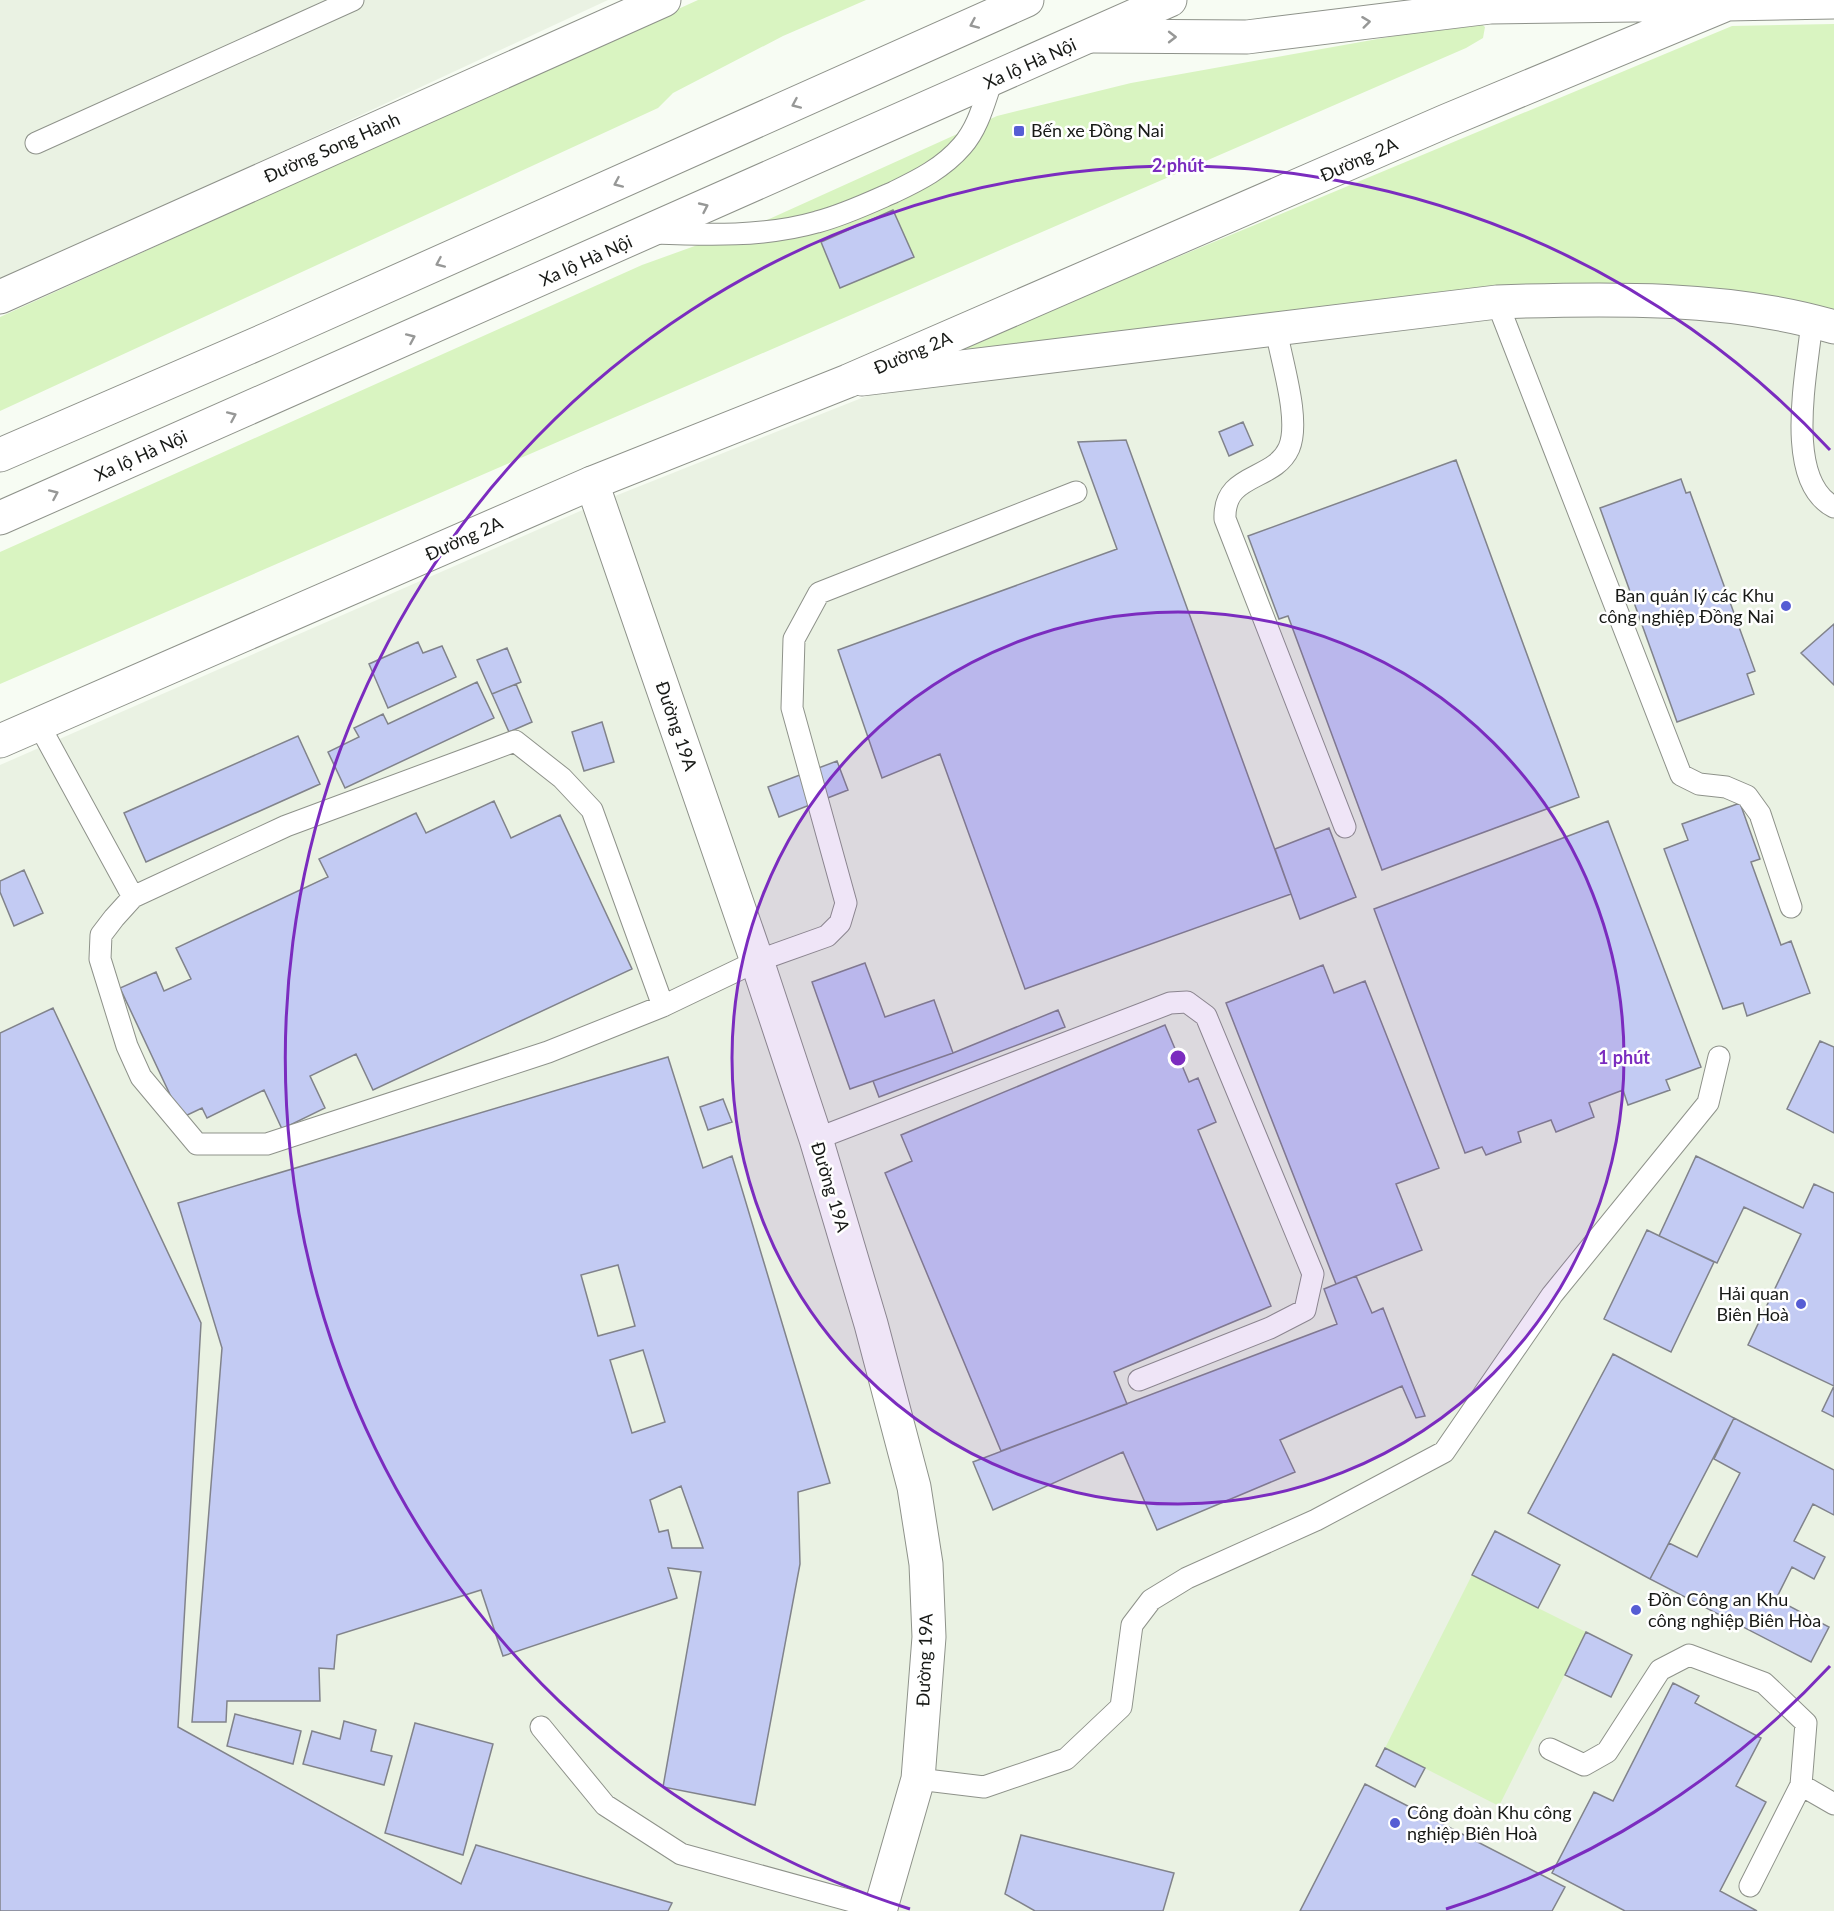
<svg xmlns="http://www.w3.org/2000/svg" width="1834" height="1911" font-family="Lato,sans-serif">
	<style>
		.built { fill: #eaf2e3 }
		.green { fill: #d9f4c1 }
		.building { fill: #c3cbf3; stroke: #81838b; stroke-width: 1.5; fill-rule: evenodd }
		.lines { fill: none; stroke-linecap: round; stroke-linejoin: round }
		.service-casing { stroke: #8e928a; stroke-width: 23 }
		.minor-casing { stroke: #8e928a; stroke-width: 35 }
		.tertiary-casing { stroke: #8e928a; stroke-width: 35 }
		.trunk-casing { stroke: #8e928a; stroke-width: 35 }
		.service { stroke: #fff; stroke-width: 21 }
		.minor { stroke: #fff; stroke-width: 33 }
		.tertiary { stroke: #fff; stroke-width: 33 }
		.trunk { stroke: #fff; stroke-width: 33 }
		.oneway { stroke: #979897 }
		.ring { fill: none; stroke: #7b2cbf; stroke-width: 3 }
		.poi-dot { fill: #565dd4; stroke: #fff; stroke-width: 2 }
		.labels { text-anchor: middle; stroke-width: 5; stroke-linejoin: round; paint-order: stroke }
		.street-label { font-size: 18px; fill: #181a17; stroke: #fff }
		.poi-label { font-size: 18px; fill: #181a17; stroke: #fff; text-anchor: start }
		.centre { fill: #7b2cbf; stroke: #fff; stroke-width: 3 }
		.ring-label { font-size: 18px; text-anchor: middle; font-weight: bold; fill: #7b2cbf; stroke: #fff; stroke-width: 5; stroke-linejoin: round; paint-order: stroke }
	</style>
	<rect width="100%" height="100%" fill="#f7fcf3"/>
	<path class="built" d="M0,0H608L0,283Z
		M1544,305L1802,328L1834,335V1911H0V765L610,498L897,384Z"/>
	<path class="green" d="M698,0H866L783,36L673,93L658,108L0,411V317Z
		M1478,21L1485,27L1483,38L1466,48L0,684V552L642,265L767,220L997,116L1131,83Z
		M1834,24V317L1543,288L921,364L1732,26Z
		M1472,1575L1586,1632L1499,1806L1385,1748Z"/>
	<path class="building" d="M893,210L914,257L840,288L821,242Z
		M1243,422L1253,445L1229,456L1219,432Z
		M1126,440L1291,894L1025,989L940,754L882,778L838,650L1117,549L1078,442Z
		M1456,460L1579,797L1382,870L1288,616L1279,619L1248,536Z
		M1681,479L1686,493L1690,492L1755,671L1747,674L1754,694L1677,722L1600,508Z
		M1834,624V685L1801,653Z
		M418,642L423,653L442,646L456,677L388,708L369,664Z
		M507,648L521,682L492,694L477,660Z
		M477,682L494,718L345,788L328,752L359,737L354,728L383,714L388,724Z
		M516,684L532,722L509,732L492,694Z
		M602,722L614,762L584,771L572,732Z
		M298,736L320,784L146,862L124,813Z
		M837,761L848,790L779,817L768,787Z
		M494,801L511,838L560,815L632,969L373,1090L356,1054L310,1076L325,1108L282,1129L264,1090L207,1118L202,1108L181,1118L120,988L156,972L164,991L191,979L176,948L328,877L319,859L416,813L426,833Z
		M1740,803L1760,859L1751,862L1781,945L1791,941L1810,993L1747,1016L1743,1003L1723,1009L1664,849L1688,840L1682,824Z
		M1608,821L1701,1067L1666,1080L1670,1090L1628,1105L1623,1090L1589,1103L1594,1117L1556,1132L1551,1120L1518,1132L1521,1142L1486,1155L1482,1147L1465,1153L1374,909Z
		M1329,828L1356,897L1300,919L1275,849Z
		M24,870L43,913L14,926L0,892V881Z
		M865,963L885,1017L934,1000L953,1053L850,1089L812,982Z
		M1323,965L1334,993L1365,981L1439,1168L1396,1184L1422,1250L1336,1284L1226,1003Z
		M53,1008L201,1323L178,1727L461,1884L476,1845L672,1903L668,1911H0V1033Z
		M1058,1010L1065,1027L879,1097L873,1081L953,1053Z
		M1165,1025L1189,1082L1198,1078L1216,1122L1198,1130L1271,1306L1114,1372L1127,1404L1001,1451L885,1173L912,1161L901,1135Z
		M1820,1041L1834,1047V1133L1787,1109Z
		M668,1057L703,1168L732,1156L830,1483L798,1492L800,1564L755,1805L663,1787L701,1572L668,1568L677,1598L503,1656L481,1590L337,1635L334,1669L319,1668L320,1701H227L226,1722H192L222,1348L178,1203ZM618,1265L635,1326L598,1336L581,1275ZM643,1350L665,1422L632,1433L610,1360ZM681,1486L703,1548H672L668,1530L659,1532L650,1500Z
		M723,1099L732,1122L708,1130L700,1107Z
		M1696,1156L1803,1208L1814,1184L1834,1193V1386L1748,1345L1801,1234L1744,1207L1717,1263L1659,1236Z
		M1647,1230L1714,1262L1671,1352L1604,1319Z
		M1356,1276L1372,1313L1383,1308L1425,1416L1416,1418L1402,1386L1280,1440L1295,1472L1157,1530L1123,1452L993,1510L973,1462L1337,1324L1324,1289Z
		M1613,1354L1734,1418L1650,1579L1528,1513Z
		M1834,1386V1417L1822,1411Z
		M1734,1418L1834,1470V1515L1813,1504L1794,1541L1825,1557L1814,1579L1792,1567L1776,1599L1829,1627L1811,1662L1650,1579L1669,1543L1697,1557L1740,1473L1714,1459Z
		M1495,1531L1560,1565L1538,1608L1472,1575Z
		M1586,1632L1632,1655L1611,1697L1565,1675Z
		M1673,1683L1699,1696L1695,1703L1761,1738L1736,1786L1766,1802L1720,1891L1757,1911H1625L1552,1873L1594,1792L1613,1801Z
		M235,1714L301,1731L293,1764L227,1746Z
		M344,1721L376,1730L371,1751L392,1756L384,1785L303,1764L312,1731L340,1739Z
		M415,1723L493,1744L463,1855L385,1833Z
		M1385,1748L1425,1768L1415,1787L1376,1766Z
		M1365,1784L1565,1887L1552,1911H1300Z
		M1021,1835L1174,1873L1163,1911H1035L1005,1894Z"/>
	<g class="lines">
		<g class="service-casing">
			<path id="service" d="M36,143L353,0
				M653,233C707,235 765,237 817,222C844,215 869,203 894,192C919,180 943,168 962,146C978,128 984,103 992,80
				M1497,302L1681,775L1699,784L1726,787L1747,796L1760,814L1791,907
				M1812,320C1808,369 1782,480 1834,507
				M1276,329C1281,360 1301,420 1289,448C1274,482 1223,472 1225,519L1345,827
				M39,725L133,897
				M663,1006L592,810L562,778L515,741L286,826L133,897L114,918L101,935L100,959L127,1046L141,1077L197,1144H267L548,1052L663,1006L757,961L827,936L840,923L846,903L792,708L794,639L819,593L1076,492
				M816,1139L1170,1003L1187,1002L1206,1016L1313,1274L1305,1310L1270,1328L1139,1380
				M541,1727L605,1805L681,1854L881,1909
				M1550,1749L1584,1765L1607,1752L1660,1670L1689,1655L1764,1683L1806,1723L1801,1785
				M918,1779L984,1787L1066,1759L1121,1707L1132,1625L1151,1600L1187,1578L1316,1520L1444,1452L1552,1295L1708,1103L1719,1057
				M1750,1886L1801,1785L1834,1804"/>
		</g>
		<g class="minor-casing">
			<path id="minor" d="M0,297L664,0
				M862,379L1497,302C1605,298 1730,296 1834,327
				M592,483L757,961L816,1139L871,1324L914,1487L926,1564L929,1637L918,1779L880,1911"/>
		</g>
		<g class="tertiary-casing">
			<path id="tertiary" d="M1092,36L1247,37L1490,7L1710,4
				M0,741L592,483L848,381L1446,121L1727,4L1834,2"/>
		</g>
		<g class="trunk-casing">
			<path id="trunk" d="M0,455L268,339L1027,0
				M0,518L1170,0"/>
		</g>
		<use href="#service" class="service"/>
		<use href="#minor" class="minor"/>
		<use href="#tertiary" class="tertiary"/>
		<use href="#trunk" class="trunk"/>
	</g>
	<defs><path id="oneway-chevron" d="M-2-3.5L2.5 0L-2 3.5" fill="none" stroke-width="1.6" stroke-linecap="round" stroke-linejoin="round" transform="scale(1.5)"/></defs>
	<g class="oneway">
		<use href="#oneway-chevron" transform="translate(1366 22) rotate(-7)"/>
		<use href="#oneway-chevron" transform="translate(974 24) rotate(156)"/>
		<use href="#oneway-chevron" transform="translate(1172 37)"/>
		<use href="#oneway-chevron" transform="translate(796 104) rotate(156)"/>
		<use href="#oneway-chevron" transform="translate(618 183) rotate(156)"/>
		<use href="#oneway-chevron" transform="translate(704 207) rotate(-25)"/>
		<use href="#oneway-chevron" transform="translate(440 263) rotate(156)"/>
		<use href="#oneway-chevron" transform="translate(411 338) rotate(-24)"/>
		<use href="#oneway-chevron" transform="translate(232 416) rotate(-24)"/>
		<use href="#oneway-chevron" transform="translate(54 494) rotate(-24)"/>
	</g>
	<circle cx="1178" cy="1058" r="446" fill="#7b2cbf" fill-opacity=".12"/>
	<g class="ring">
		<circle cx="1178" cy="1058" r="446"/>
		<path d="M1830 1666A892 892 0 0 1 1446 1909M910 1909A892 892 0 1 1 1830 450"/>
	</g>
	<g class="poi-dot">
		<rect x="1013" y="125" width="12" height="12" rx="3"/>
		<circle cx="1786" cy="606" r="6"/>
		<circle cx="1801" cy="1304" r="6"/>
		<circle cx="1636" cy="1610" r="6"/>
		<circle cx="1395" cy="1823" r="6"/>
	</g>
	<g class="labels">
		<g class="street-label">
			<text transform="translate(1030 64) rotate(-24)" y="6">Xa lộ Hà Nội</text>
			<text transform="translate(332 148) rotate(-24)" y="6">Đường Song Hành</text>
			<text transform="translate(1359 160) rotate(-24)" y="6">Đường 2A</text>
			<text transform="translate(586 261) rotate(-24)" y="6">Xa lộ Hà Nội</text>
			<text transform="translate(913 353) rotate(-23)" y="6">Đường 2A</text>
			<text transform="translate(141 456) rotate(-24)" y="6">Xa lộ Hà Nội</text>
			<text transform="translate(464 539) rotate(-24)" y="6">Đường 2A</text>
			<text transform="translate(676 726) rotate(71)" y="6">Đường 19A</text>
			<text transform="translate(830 1187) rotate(73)" y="6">Đường 19A</text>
			<text transform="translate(925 1660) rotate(-88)" y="6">Đường 19A</text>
		</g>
		<g class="poi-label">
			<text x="1031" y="137">Bến xe Đồng Nai</text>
			<text x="1774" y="602" text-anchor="end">Ban quản lý các Khu<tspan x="1774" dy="21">công nghiệp Đồng Nai</tspan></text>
			<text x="1789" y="1300" text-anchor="end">Hải quan<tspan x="1789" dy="21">Biên Hoà</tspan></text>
			<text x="1648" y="1606">Đồn Công an Khu<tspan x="1648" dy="21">công nghiệp Biên Hòa</tspan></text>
			<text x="1407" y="1819">Công đoàn Khu công<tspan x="1407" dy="21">nghiệp Biên Hoà</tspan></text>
		</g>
	</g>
	<circle cx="1178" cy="1058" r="9" class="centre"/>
	<g class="ring-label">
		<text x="1178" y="172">2 phút</text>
		<text x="1624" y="1064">1 phút</text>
	</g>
</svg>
